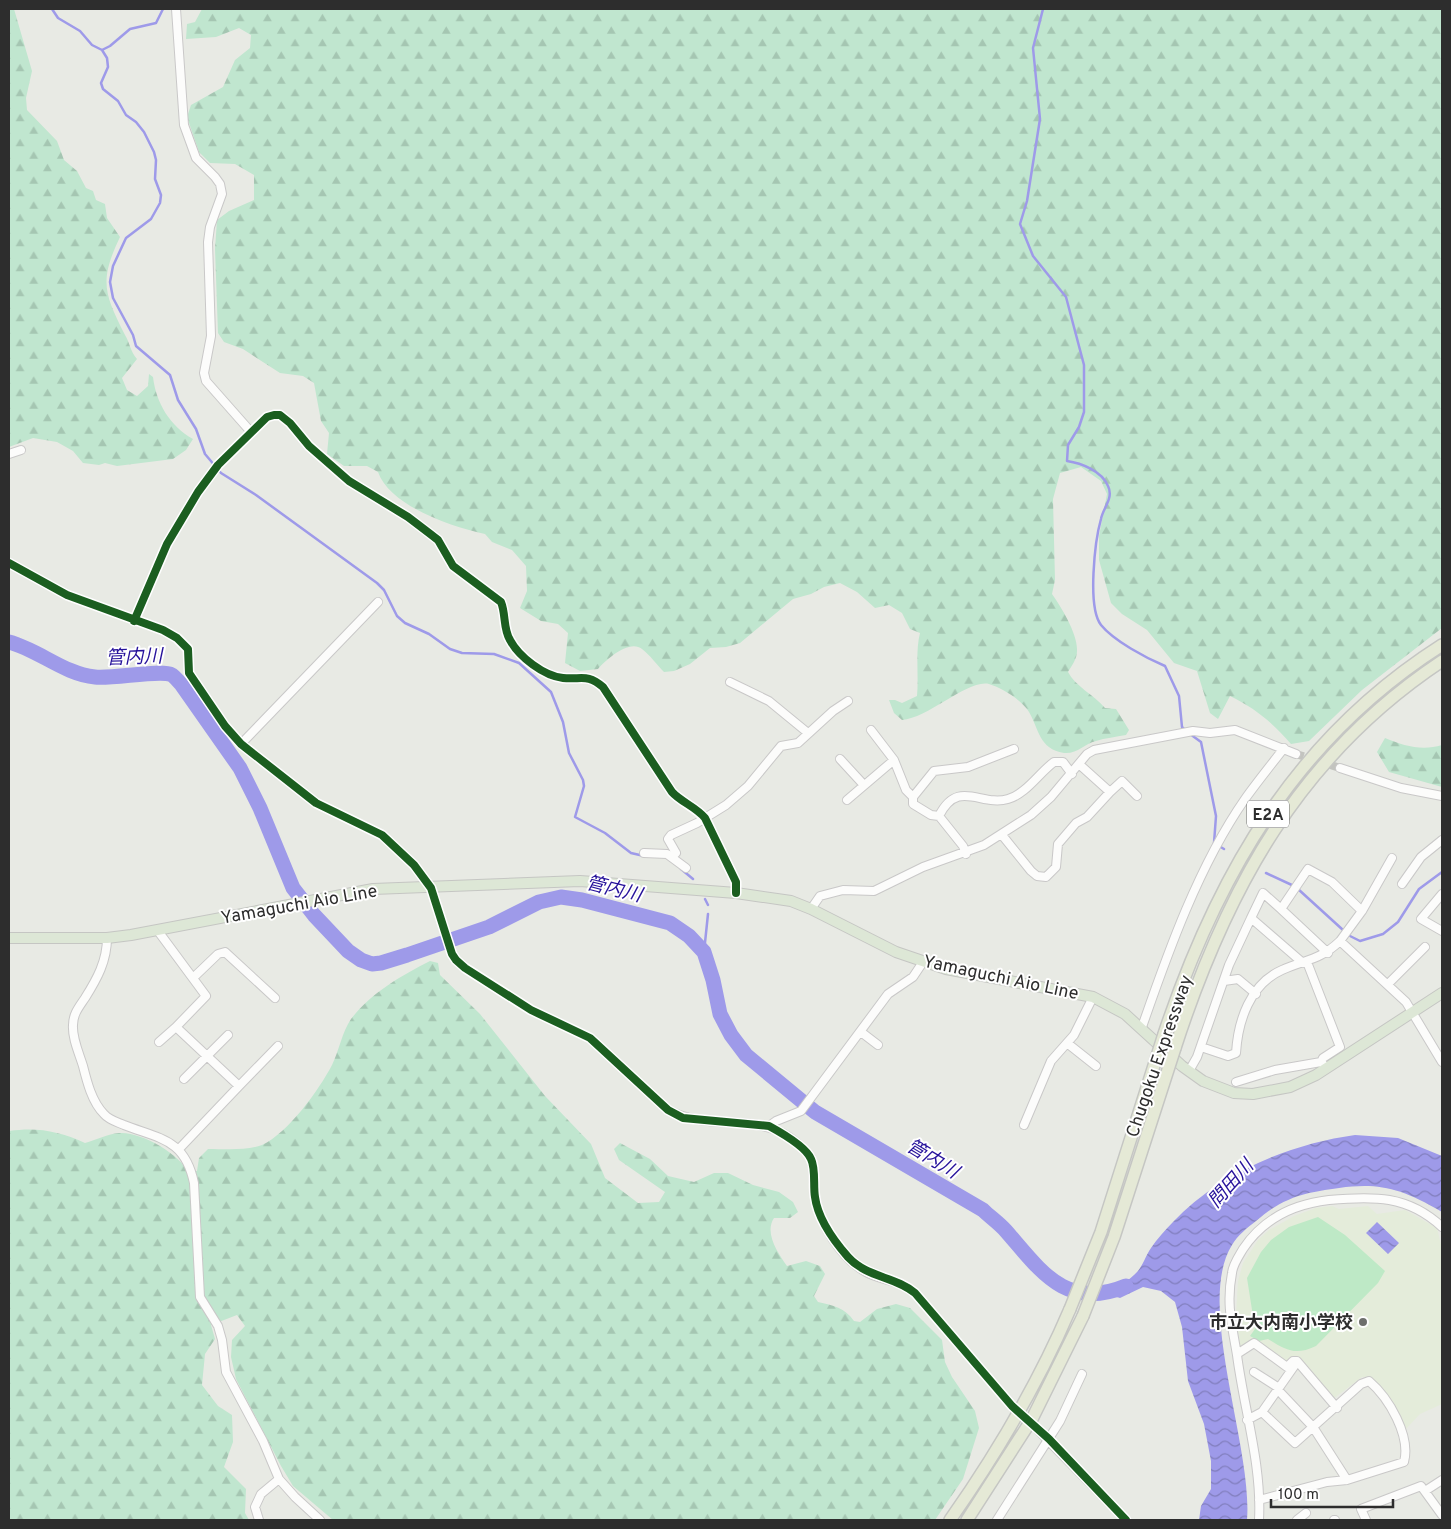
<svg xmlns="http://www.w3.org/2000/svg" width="1451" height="1529" font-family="Overpass,'Noto Sans JP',sans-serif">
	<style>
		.education { fill: #e4ecda }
		.forest { fill: url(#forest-firs) }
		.pitch { fill: #bee9c6 }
		.water { fill: url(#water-waves) }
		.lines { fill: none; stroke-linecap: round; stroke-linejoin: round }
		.stream { stroke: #9e9ae9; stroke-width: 2.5 }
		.river { stroke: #9e9ae9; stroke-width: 15 }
		.minor-tunnel { stroke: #c3c4bf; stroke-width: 8; stroke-dasharray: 8 4; stroke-linecap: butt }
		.minor-casing { stroke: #c9c8c8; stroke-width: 10 }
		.major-casing { stroke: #c5c6c3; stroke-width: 12 }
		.highway-casing { stroke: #c5c6c3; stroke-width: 14 }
		.minor { stroke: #fcfcfb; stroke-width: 8 }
		.major { stroke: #dde7d6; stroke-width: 10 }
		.highway { stroke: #e5e9d6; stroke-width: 11 }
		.highway-bridge-casing { stroke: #c5c6c3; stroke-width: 14; stroke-linecap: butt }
		.highway-bridge { stroke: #e5e9d6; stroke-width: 11 }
		.cycleway-casing { stroke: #fff; stroke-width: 11 }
		.cycleway { stroke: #1b5e20; stroke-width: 8 }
		.poi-dot { fill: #6e6f6d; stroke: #fff; stroke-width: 2 }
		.labels { text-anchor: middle; stroke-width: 4; stroke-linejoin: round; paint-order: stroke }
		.shield { fill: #fff; stroke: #6c6c6c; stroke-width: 1 }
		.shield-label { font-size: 16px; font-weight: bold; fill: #2d2d2d }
		.street-label { font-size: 18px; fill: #2d2d2d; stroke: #fff }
		.poi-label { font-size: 18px; font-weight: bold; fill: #2d2d2d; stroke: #fff; text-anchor: end }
		.water-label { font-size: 19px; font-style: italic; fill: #26129b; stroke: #fff }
	</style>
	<defs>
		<pattern id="forest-firs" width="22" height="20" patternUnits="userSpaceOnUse" patternTransform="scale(1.25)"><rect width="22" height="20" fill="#c0e6cf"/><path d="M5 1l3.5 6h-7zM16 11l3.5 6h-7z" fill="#a5c6b2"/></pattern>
		<pattern id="water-waves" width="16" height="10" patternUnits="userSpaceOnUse" patternTransform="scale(1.25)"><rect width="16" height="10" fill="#9e9ae9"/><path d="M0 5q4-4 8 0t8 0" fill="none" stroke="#817ebd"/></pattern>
	</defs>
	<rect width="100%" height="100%" fill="#e8eae4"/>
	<path class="education" d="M1332,1206L1339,1209L1368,1206L1377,1214L1405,1210L1437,1228L1442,1249V1404L1420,1414L1404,1431L1369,1378L1362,1377L1333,1399L1300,1361L1286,1363L1254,1340L1240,1346L1236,1315L1238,1281L1243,1263L1258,1240L1269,1230L1294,1216L1316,1208Z"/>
	<path class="forest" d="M9,9H14L32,71L26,98L27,110L57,141L64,160L77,171L86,188L93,191L96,200L105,204L107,218L120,237C99,281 104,293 125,335C130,343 130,351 137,359L122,378L127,390L137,396L148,386L149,374L153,377C156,403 170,426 193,439L186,450L173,459L117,466L105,463L99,465L83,463L73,451L57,442L33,438L9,447Z
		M202,9H1442V628L1362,690L1309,741L1291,744C1273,723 1255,708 1230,696L1218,719L1210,713L1197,671L1174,663L1147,630L1122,614L1111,603L1099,560V536L1107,494L1101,481L1081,467L1060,473L1053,499L1055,580L1052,594C1061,607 1078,634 1077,651C1077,659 1072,665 1068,672C1075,686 1094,695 1105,708L1116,709L1129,730L1126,735C1116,737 1105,738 1096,741C1084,744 1078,754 1064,753C1039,749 1039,729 1029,712C1022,700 1002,688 989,684C968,679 929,718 902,720L894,713L889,700H895L902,703L917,696C919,675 915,653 920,633L910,629L902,613L889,605L875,608L857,592L840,583L824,587L811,594L793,599L740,643L726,647L710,648L690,664L674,671L664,672C657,665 650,655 642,649C629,639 606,660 598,669L580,671L565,663L568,633L558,624L541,621L520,608L527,591L526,566L512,550L492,542L485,534C452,527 390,506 378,472L367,466H344L327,454L329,433L321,421L314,383L303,376L280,373L243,349L224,342L218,333L215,249L217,220L229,211L254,200V175L235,164L210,163L199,152L187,117L191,105L223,87L235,60L250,48L251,35L239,28L216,37L186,39L187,24L195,22Z
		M1385,738C1404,746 1422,751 1442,745V787L1389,772L1377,752Z
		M430,961L438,963L440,975L480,1014L545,1096L591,1144L605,1178L638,1203L659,1202L665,1192L619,1160L614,1149L620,1143L650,1159L668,1176L694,1182L714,1173H728L753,1185L779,1192L793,1202L798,1212L790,1218H774C764,1233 778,1253 787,1266L806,1261L820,1266L825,1274L814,1296L818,1302C833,1305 845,1308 854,1321L860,1322L877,1309L896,1304L910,1308L942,1340L945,1362L952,1377L975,1411L979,1428L963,1479L935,1520H333L293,1486L281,1466L236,1379L231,1357L232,1340L245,1326L237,1315L211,1325L215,1339L205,1354L202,1385L218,1406L232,1415L233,1442L224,1467L246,1489L245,1513L249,1520H9V1131C37,1127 59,1131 85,1143C96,1140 108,1134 119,1133C140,1131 180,1154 188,1172L197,1171L199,1158L208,1149C225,1149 246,1151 262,1145C288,1133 319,1090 332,1065C339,1051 342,1032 351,1019C372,992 401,976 430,961Z"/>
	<path class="pitch" d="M1318,1217L1345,1235L1385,1271L1378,1283L1316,1346C1295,1356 1286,1350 1268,1339L1259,1341L1250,1336L1255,1329L1247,1278L1261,1252L1271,1240L1289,1227Z"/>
	<path class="water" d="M1355,1135L1398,1138L1442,1156V1212C1390,1181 1367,1182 1309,1193C1288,1198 1272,1207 1256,1221C1248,1227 1237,1236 1232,1245C1195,1304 1253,1447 1247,1520H1199L1201,1506L1211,1489V1461L1204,1424L1188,1381L1182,1327L1175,1302L1161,1291L1143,1287L1120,1298L1107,1294C1118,1287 1129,1281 1138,1271C1143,1265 1146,1255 1151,1248C1157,1239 1165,1230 1173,1222C1219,1173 1290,1144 1355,1135Z
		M1377,1222L1399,1243L1388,1254L1366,1233Z"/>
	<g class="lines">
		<path class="stream" d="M52,9L58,18L80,31L92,45L102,50L107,58L108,67L101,83L103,89L118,101L126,115L136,122L144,132L154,152L156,160L155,179L161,195L160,203L151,219L126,238L113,266L110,282L113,298L133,335L136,346L170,375L178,400L196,429L205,454L221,473L256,495L377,583L384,590L397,616L405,623L429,634L450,649L462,653L494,654L519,663L551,692L563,722L569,753L583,780L584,786L575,817L605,833L631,853L644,856
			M1043,9L1033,48L1040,119L1027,201L1020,224L1033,256L1066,297L1084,365V412L1079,427L1068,445L1067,461C1081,463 1102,471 1108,486C1114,498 1103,508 1101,519C1095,540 1087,607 1101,625C1114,641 1146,658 1165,666L1179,696L1182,727L1186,731
			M102,50L110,46L130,29L156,23L163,9
			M1190,734L1201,742L1216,816L1214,843L1224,849
			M681,869L693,879
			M1266,873L1294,886
			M1298,889L1343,930
			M705,899L708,905
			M1350,936L1360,941L1383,934L1398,922L1419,889L1442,872
			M704,952L708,914"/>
		<path class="river" d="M9,642C39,650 64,674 95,677C114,679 161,669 172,675C175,677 178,681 181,684L240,768L260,808L293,888L314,915L348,951L361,960L372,964L381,963L407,955L489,927L539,902L561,897L582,900L670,923L689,936L704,952L713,980L720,1014L731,1035L746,1055L815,1112L983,1210C990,1217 999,1223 1006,1231C1041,1271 1066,1311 1126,1286"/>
		<path class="minor-tunnel" d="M1296,754L1340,768
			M1016,1409L1038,1430"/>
		<g class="minor-casing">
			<path id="minor" d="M176,9L184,125L196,158L215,177L220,184L222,194L210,227L208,242L211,336L204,373L206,381L251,432
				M9,454L21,450
				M9,563L67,595L163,630L177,638L188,649L189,673L225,726L241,744L316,803L382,835L414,865L431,888L452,954L456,960L465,968L531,1010L590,1038L668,1110C717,1136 769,1103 811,1158C815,1170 813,1184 815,1197C819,1223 842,1259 866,1272C883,1281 900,1280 915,1293L1012,1406
				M134,621L167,544L198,492L218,465L267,417L274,415H280L290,423L309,446L349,481L408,517L429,533L438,540L453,566L501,602C506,614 503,629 510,640C519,657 544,676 563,678C581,680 587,673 603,687L672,792C681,802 696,807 705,818L736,882V893
				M730,682L769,701L808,733
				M871,730L894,760L906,790L913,797V804L931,815L939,816L963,846L966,854
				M241,744L378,602
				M840,759L863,784
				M1340,768L1401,788L1442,796
				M1110,792L1122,781L1137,796
				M913,797L934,771L968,767L1014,749
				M847,800L894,760
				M939,816C958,778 981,807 1008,799C1026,794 1039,773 1054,762H1063L1072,774
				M1002,835L1031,871L1037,876L1046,877L1056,867L1058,844L1076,823L1087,817L1110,792L1080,765
				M644,853L667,854L686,868
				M672,857L676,853L668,839L671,835L697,823L726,805L748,786L781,746L798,743L833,711L848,701
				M1392,858L1362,911L1340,941L1406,1002L1442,1062
				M1402,884L1421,857L1442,840
				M1442,894L1421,919L1442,931
				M811,909L820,896L843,890L874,891L923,867L984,845L1031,815L1051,797L1087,754L1094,750L1193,731L1210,733L1235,730L1296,754
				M1251,918L1263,893L1281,909
				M158,931L206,996L176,1027L239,1086L179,1149
				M107,938C107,961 97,979 85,998C79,1007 73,1014 73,1025C72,1038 79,1053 83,1066C87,1082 92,1102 104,1114C109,1120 117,1122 124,1125C160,1139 185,1139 194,1183L200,1297L218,1326L222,1340L226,1372L263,1441L279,1479L295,1497L320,1520
				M1328,953L1281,909L1308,869L1332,882L1362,911
				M1307,962L1340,1047L1323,1058L1321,1062
				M194,977L218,954L225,952L275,998
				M1224,981L1238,979L1256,994
				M1388,984L1425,947
				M1142,1027C1168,952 1199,865 1245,799C1257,782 1271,765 1284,748
				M861,1032L878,1045
				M159,1042L176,1027
				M1067,1043L1096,1066
				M1201,1047L1228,1056L1236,1053C1238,1021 1250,984 1282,970C1306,959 1319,961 1340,941
				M1189,1071L1197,1057L1229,965L1251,918L1303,963
				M184,1079L228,1035
				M1236,1082L1275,1070L1321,1062L1324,1065
				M239,1086L278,1046
				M1024,1125L1051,1061L1074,1035L1093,997
				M769,1126L776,1121L801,1111L888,994L913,977L923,962
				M1237,1354L1254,1343L1287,1367L1293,1361H1297L1337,1408
				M1254,1372L1279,1388
				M1278,1390L1313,1427L1347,1480
				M1247,1420L1262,1412L1295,1365
				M1038,1430L1126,1520
				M1425,1491L1442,1480
				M1259,1500L1327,1482L1347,1480L1404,1462C1411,1436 1389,1398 1369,1381L1361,1384L1295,1443L1262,1412
				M259,1520L255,1507L261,1494L279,1479
				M997,1520L1060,1421L1082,1374
				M1259,1520C1262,1465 1244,1409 1237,1355C1232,1325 1226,1304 1232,1273C1233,1264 1239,1256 1243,1249C1263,1219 1294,1204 1329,1200C1373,1196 1408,1195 1442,1227
				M1297,1520L1306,1513
				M1334,1520H1335
				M1366,1520L1361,1509L1421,1486L1442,1515"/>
		</g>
		<g class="major-casing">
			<path id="major" d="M9,938H107L131,935L373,889L580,881L736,893L791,901L811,909L896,952L946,969L1093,997L1125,1014L1182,1066L1203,1081L1234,1093L1253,1094L1290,1087L1316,1075L1442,993"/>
		</g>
		<g class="highway-casing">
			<path id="highway" d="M1164,1034C1218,873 1296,738 1442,645
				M1175,1048C1227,888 1299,756 1442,661
				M950,1520C997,1453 1038,1384 1070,1309
				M967,1520L1032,1419L1083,1316"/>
		</g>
		<use href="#minor" class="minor"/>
		<use href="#major" class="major"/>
		<use href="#highway" class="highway"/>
		<g class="highway-bridge-casing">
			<path id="highway-bridge" d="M1070,1309L1101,1232L1164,1034
				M1083,1316L1114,1237L1175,1048"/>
		</g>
		<use href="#highway-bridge" class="highway-bridge"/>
		<g class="cycleway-casing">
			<path id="cycleway" d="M9,563L67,595L163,630L177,638L188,649L189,673L225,726L241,744L316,803L382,835L414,865L431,888L452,954L456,960L465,968L531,1010L590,1038L668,1110L683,1118L769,1126C780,1132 806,1147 811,1159C816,1169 813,1186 815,1197C818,1220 834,1241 848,1257C867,1278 895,1276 915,1293L1012,1406L1049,1439L1126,1520
				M134,621L167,544L198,492L218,465L267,417L274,415H280L290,423L309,446L349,481L408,517L429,533L438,540L453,566L501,602C506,614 503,629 510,640C519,657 544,676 563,678C581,680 587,673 603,687L672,792C681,802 696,807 705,818L736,882V893"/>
		</g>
		<use href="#cycleway" class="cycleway"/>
	</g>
	<circle class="poi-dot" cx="1363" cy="1322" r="5"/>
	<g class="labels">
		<rect class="shield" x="1247" y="800.5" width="42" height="27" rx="4"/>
		<g class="shield-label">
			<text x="1268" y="820">E2A</text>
		</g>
		<g class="street-label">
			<text transform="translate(299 904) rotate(-10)" y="6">Yamaguchi Aio Line</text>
			<text transform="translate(1001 977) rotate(12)" y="6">Yamaguchi Aio Line</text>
			<text transform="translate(1159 1056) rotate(-71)" y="6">Chugoku Expressway</text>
		</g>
		<g class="poi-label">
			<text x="1353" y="1328">市立大内南小学校</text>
		</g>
		<g class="water-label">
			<text transform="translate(134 656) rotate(-2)" y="7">管内川</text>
			<text transform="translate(614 888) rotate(14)" y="7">管内川</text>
			<text transform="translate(933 1158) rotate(31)" y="7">管内川</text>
			<text transform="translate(1230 1183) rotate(-48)" y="7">問田川</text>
		</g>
	</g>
	<rect width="1451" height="1529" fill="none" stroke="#2d2d2d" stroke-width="20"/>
	<path d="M1271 1499v8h122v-8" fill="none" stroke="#2d2d2d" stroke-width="2.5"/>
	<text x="1278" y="1499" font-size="15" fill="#2d2d2d" stroke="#ffffff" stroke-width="4" paint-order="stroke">100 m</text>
</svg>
